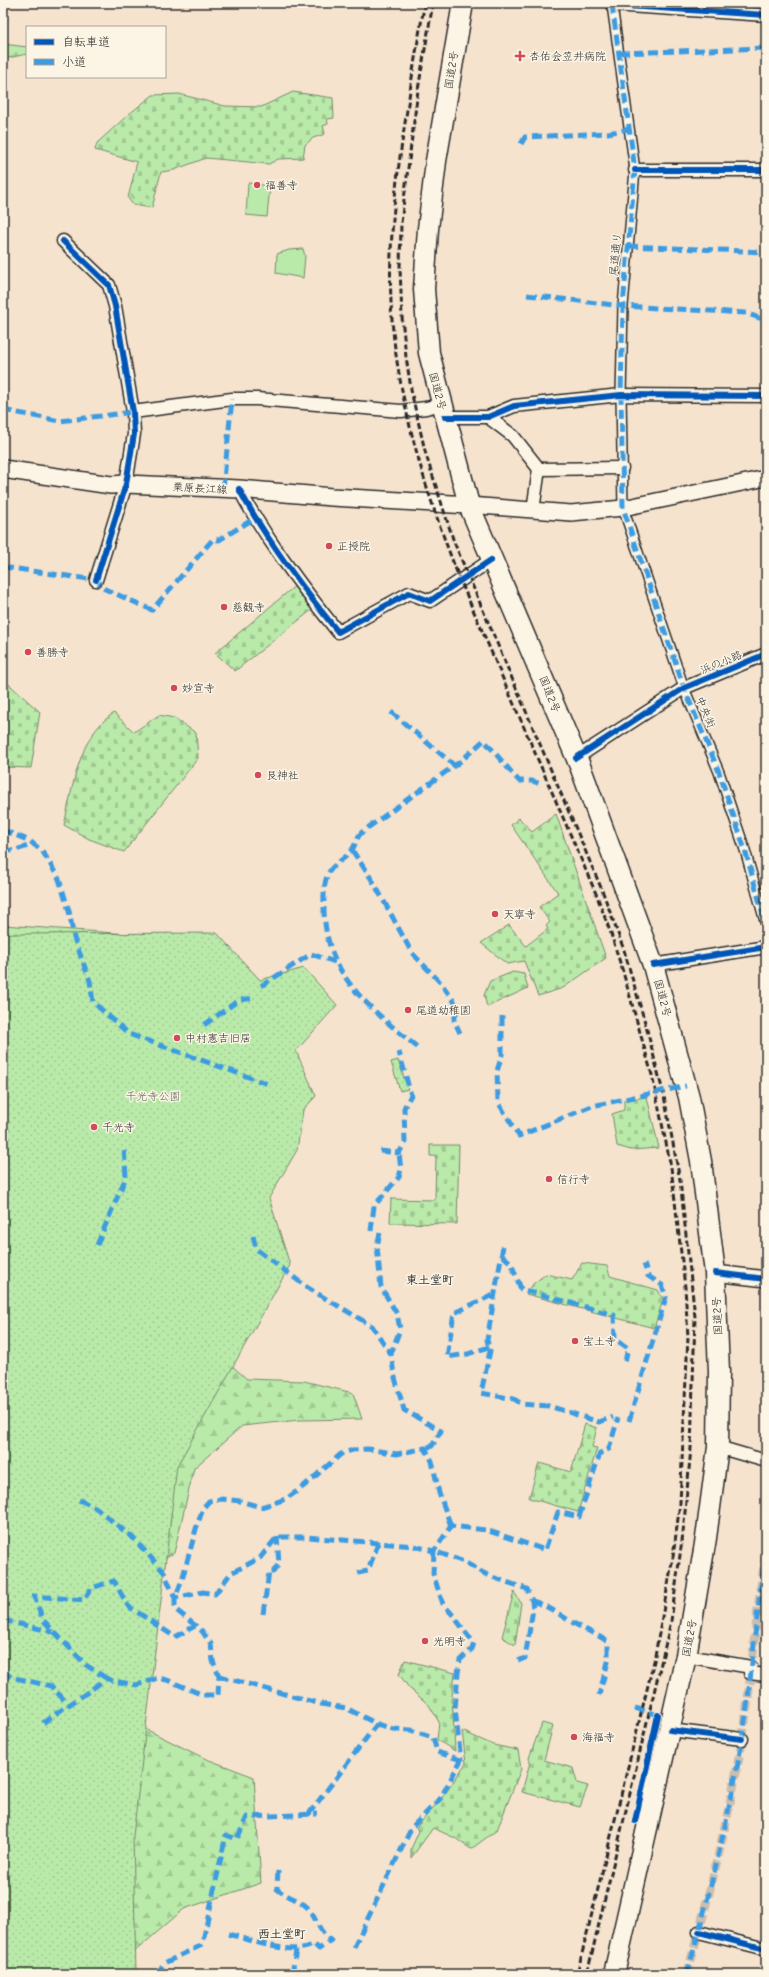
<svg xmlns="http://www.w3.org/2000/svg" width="769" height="1977" font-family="'Comic Neue','Klee One',sans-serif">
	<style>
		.forest { fill: url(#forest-firs); stroke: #728a6a }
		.cemetery { fill: url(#cemetery-stones); stroke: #728a6a }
		.park { fill: url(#park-dots); stroke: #728a6a }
		.garden { fill: #baeaa9; stroke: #728a6a }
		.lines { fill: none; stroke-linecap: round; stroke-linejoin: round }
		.pedestrian-tunnel { stroke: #cdbead; stroke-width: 9; stroke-dasharray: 9 4.5; stroke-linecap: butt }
		.pedestrian-casing { stroke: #2b2b2b; stroke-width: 12 }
		.minor-casing { stroke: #2b2b2b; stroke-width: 15 }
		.tertiary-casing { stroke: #2b2b2b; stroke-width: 18 }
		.secondary-casing { stroke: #2b2b2b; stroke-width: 20 }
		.trunk-casing { stroke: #2b2b2b; stroke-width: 23 }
		.pedestrian { stroke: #fcf5e5; stroke-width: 9 }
		.minor { stroke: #fcf5e5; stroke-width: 12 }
		.tertiary { stroke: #fcf5e5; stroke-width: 15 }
		.secondary { stroke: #fcf5e5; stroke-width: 17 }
		.trunk { stroke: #fcf5e5; stroke-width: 20 }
		.rail { stroke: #2b2b2b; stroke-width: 3; stroke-dasharray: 6 3; stroke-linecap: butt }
		.quiet { stroke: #3d9ce1; stroke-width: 5; stroke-dasharray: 10 5; stroke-linecap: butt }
		.cycleway-casing { stroke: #fcf5e5; stroke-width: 8 }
		.cycleway { stroke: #0057b8; stroke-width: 6 }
		.poi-dot { fill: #d1495b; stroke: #fcf5e5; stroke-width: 1.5 }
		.labels { text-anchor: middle; stroke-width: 3; stroke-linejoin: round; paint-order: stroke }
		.poi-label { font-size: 11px; fill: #2b2b2b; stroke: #fcf5e5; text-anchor: start }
		.street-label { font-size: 11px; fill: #2b2b2b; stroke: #fcf5e5 }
		.park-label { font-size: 11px; fill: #4f5b4a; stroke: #fcf5e5 }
		.neighbourhood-label { font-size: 12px; font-weight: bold; fill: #2b2b2b; stroke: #fcf5e5 }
	</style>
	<defs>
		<pattern id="forest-firs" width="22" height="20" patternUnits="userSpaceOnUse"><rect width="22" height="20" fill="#baeaa9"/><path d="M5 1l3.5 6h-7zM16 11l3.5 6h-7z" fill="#a0c992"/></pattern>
		<pattern id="cemetery-stones" width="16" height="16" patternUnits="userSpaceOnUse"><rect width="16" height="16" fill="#baeaa9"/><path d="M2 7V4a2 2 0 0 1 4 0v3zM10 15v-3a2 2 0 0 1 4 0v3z" fill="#a0c992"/></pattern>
		<pattern id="park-dots" width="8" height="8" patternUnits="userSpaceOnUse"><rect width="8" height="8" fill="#baeaa9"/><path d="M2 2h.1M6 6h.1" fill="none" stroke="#a0c992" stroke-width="1.8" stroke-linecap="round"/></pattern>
	</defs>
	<rect width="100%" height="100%" fill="#f6e3ce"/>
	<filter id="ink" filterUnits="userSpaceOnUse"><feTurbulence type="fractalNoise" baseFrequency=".025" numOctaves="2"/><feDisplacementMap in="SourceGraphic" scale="8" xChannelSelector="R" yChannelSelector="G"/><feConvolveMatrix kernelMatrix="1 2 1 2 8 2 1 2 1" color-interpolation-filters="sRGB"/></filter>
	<g filter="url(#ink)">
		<path class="forest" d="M3,44L27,47V54L3,59Z
			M3,925L185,938L162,1305L247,1379L304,1381L353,1393L362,1419L299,1420L242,1426L194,1468L174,1553L140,1572L119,1716L204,1758L254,1777L261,1883L184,1909L118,1966L3,1863Z"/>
		<path class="cemetery" d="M293,92L333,98L334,118L327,119L328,124L323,126L325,134L313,138L305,145L303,158L278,159L269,164L206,158L174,170L161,172L152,208L133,205L128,198L137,162L95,150L97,143L129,114L153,95L179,94L225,106L261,107Z
			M296,585L313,609L235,671L215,653Z
			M3,679L40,712L31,768L3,767Z
			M114,713L134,732L159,715L174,718L196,733L198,758L124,852L89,839L64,825C73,787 78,736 114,713Z
			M556,814L606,958L563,988L538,996L524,961L507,964L481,943L509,925L526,946L548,929L546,926L550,922L539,907L558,893L511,825L519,818L532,832Z
			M513,972L524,974L528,988L487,1007L484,995L490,981Z
			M647,1097L659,1148L631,1150L617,1146L612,1114L624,1110V1100Z
			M430,1145H459L457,1224L390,1223L391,1199L435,1200L436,1156H430Z
			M582,1263L607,1266L610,1276L658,1290L663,1300L654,1328L526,1294L534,1283L546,1274L572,1280Z
			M585,1424L597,1428L592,1447L597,1448L578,1512L529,1498L539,1463L571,1472Z
			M514,1592L521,1603L515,1645L502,1637Z
			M405,1660L455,1673L452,1696L455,1751L437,1740L439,1722L429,1705L409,1688L399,1674Z
			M542,1723L553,1726L544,1760L573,1768L577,1783L588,1786L580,1807L522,1792L530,1762L529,1758Z
			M462,1731L493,1745L518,1750L521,1769L497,1830L471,1849L455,1838L433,1828L411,1858V1849L419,1831L416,1828L445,1794L466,1763Z"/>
		<path class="park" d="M3,931L11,934L217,933L260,980L304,968L337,1005L296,1051L316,1096L303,1110L297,1150L269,1198L290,1265L177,1466L133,1836L136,1974H3Z
			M398,1060L408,1089L400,1091L391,1062Z"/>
		<path class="garden" d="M248,183L270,186L267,217L246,215Z
			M303,249L305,256L303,278L276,273L277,254L289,250Z"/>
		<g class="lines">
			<path class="pedestrian-tunnel" d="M687,1974C709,1897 728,1820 742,1741C752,1679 755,1616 766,1554"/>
			<g class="pedestrian-casing">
				<path id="pedestrian" d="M612,5L635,170L623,306L621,395L623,508L684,688L719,772L745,850L766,925"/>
			</g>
			<g class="minor-casing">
				<path id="minor" d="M612,3V5L766,15
					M635,170H766
					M63,241L109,285L115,306L133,412L134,434L126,484L96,580
					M133,412L232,399H257L401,411L426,408L442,404
					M445,417H488L514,406L621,395L766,396
					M488,417L513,436L539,469L622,468
					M239,489C267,541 302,587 338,632L409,593L430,601L491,560
					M533,510L539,469
					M576,758L684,688L766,654
					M653,965L766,947
					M718,1447L766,1461
					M686,1656L751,1667
					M750,1673L766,1675
					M670,1730L742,1739
					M699,1932L766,1949"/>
			</g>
			<g class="tertiary-casing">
				<path id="tertiary" d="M469,505L571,513L623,508L766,478
					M715,1273L766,1279"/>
			</g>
			<g class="secondary-casing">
				<path id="secondary" d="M3,469L111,485L126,484L239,489L332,497L469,505"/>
			</g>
			<g class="trunk-casing">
				<path id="trunk" d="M463,3L436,161L428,229L424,289L429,353L469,505L580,766L653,965L689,1097L701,1161L715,1273L719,1372L718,1447L706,1538L686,1656L614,1974"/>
			</g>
			<use href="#pedestrian" class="pedestrian"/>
			<use href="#minor" class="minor"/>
			<use href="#tertiary" class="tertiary"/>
			<use href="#secondary" class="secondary"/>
			<use href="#trunk" class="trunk"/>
			<path class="rail" d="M425,3C418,37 413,71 408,104C395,184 384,267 395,348C406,428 429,500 458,575L597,896L611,934L623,972L652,1075L671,1167L685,1287L688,1337L680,1503L673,1557L654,1661L577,1974
				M433,3L418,90L401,223L400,268L402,317L406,357L412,395L426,455L454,542L602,890L624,950L646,1026L664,1096L680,1180L695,1317L691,1448L683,1533L671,1621L587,1974"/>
			<path class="quiet" d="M612,5L635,170L623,306L621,395L623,508L684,688L719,772L745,850L766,925
				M619,53L766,48
				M521,144L525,137L608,133L629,129
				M628,246L766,252
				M527,295L623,306L746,313L759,318H766
				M3,410L60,421L133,412
				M223,489L232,399
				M3,567L96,580L105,589L152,610L213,539L219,540L255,518
				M391,712L455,766
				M3,830L30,841L43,852L59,879L69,911L74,938L90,981L93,1002L129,1034L268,1084
				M3,849L13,851L34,844
				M352,850L374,883L412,953L441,983L458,1007L454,1020L460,1033
				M261,986L311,954L335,962
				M502,1016V1055L497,1071L498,1102L519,1136L592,1106L686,1086
				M204,1025L239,1000L254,998
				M417,1047C370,1008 326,976 324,910C324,899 323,884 328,874C333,863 345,860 352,850C356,844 356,838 362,832L461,761L484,740L519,781H532L541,784
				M380,1151L399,1153L405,1143L404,1108L411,1095L399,1052
				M371,1231L374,1206L399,1177L401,1170L399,1153
				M380,1233L377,1246L381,1287L397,1314L400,1329L391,1354L394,1374L404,1410L441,1431L432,1446L425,1448
				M253,1236L256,1249L308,1288L372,1326L391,1354
				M97,1245L126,1177L124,1146
				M503,1246L487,1340L490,1351L481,1393L514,1399L522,1404L549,1406L599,1422L613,1417
				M502,1255L511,1263L521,1289L614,1315L615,1339L628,1348L624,1366
				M489,1347L468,1354L447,1357L454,1313L495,1294
				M629,1421L666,1297L662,1285L648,1276L644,1264
				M79,1500L95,1507L133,1538L164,1572L175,1598L203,1592L215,1594L231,1573L260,1558L277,1537H308L414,1546L434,1551L451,1526L486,1530L545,1550L558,1512L579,1517L600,1453L609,1449L618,1418
				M358,1573L368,1571L378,1543
				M532,1601C550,1606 562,1617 577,1625C588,1631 598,1635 608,1642V1662L599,1695
				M263,1614L269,1572H273L279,1564L277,1537
				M3,1620L53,1632
				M3,1671L11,1677L51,1686L68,1704
				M219,1676L321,1704L346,1708L377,1724L393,1729L411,1730L433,1737L437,1752L461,1760
				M106,1678L86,1665L43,1620L34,1596L84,1600L91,1588L114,1581L128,1606L175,1637L195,1626
				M635,1708L658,1715
				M43,1723C64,1707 86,1695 106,1678L113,1681L137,1685L158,1678L167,1680L203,1695H218L219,1676L213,1661L211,1644L202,1631L175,1609V1598L182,1580L196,1529L203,1508L209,1501L221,1499L240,1501L261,1507L286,1499L304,1486L341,1454L353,1450L368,1449L397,1454L425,1448L432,1461L439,1493L451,1526
				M308,1815L377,1724
				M228,1934C252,1940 292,1957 314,1944L319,1949L331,1940C318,1932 317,1918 307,1907C299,1899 286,1897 277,1889L278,1870
				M354,1947L412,1827L440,1799L461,1760L455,1709L458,1673L460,1660L472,1649L474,1643L452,1614L443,1604L433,1574L434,1551L464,1562L489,1576L527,1589L532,1601L533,1609L525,1658L518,1661
				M157,1974L164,1963L200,1946L204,1936L226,1835L237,1839L247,1817L317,1814
				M292,1974L296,1950
				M687,1974C709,1897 728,1820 742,1741C752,1679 755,1616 766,1554"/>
			<g class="cycleway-casing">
				<path id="cycleway" d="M612,3V5L766,15
					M635,170H766
					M63,241L109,285L115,306L133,412L134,434L126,484L96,580
					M445,417H488L514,406L621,395L766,396
					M239,489C267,541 302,587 338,632L409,593L430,601L491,560
					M576,758L684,688L766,654
					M653,965L766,947
					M715,1273L766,1279
					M670,1730L742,1739
					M635,1821L658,1715
					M699,1932L766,1949"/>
			</g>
			<use href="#cycleway" class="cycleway"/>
		</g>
	</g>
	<g class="poi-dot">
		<path d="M518 50h4v4h4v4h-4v4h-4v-4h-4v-4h4z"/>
		<circle cx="257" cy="185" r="4"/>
		<circle cx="329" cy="546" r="4"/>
		<circle cx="224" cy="607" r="4"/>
		<circle cx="28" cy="652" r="4"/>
		<circle cx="174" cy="688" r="4"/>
		<circle cx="258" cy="775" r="4"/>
		<circle cx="495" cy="914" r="4"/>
		<circle cx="408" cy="1010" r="4"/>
		<circle cx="177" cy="1038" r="4"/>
		<circle cx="94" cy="1127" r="4"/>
		<circle cx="549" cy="1179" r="4"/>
		<circle cx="575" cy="1341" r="4"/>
		<circle cx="425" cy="1641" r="4"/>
		<circle cx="574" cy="1737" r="4"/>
	</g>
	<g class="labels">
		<g class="poi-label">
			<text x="529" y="60">杏佑会笠井病院</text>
			<text x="265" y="189">福善寺</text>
			<text x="337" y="550">正授院</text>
			<text x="232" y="611">慈観寺</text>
			<text x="36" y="656">善勝寺</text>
			<text x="182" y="692">妙宣寺</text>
			<text x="266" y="779">艮神社</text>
			<text x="503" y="918">天寧寺</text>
			<text x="416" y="1014">尾道幼稚園</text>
			<text x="185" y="1042">中村憲吉旧居</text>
			<text x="102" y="1131">千光寺</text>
			<text x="557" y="1183">信行寺</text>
			<text x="583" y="1345">宝土寺</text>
			<text x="433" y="1645">光明寺</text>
			<text x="582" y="1741">海福寺</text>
		</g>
		<g class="street-label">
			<text transform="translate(451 70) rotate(-81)" y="4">国道2号</text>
			<text transform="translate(615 254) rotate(-85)" y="4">尾道通り</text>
			<text transform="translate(438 391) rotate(75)" y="4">国道2号</text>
			<text transform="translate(200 488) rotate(3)" y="4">栗原長江線</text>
			<text transform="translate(721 662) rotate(-22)" y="4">浜の小路</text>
			<text transform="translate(550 694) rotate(68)" y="4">国道2号</text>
			<text transform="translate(706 712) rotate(67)" y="4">中央街</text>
			<text transform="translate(663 998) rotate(75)" y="4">国道2号</text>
			<text transform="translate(717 1316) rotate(-93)" y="4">国道2号</text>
			<text transform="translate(689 1638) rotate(-80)" y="4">国道2号</text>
		</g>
		<g class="park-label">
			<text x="153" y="1100">千光寺公園</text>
		</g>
		<g class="neighbourhood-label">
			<text x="430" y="1284">東土堂町</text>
			<text x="282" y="1938">西土堂町</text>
		</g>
	</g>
	<rect width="769" height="1977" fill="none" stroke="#fcf5e5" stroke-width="16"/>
	<rect x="8" y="8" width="753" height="1961" fill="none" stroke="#2b2b2b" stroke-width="1.5" filter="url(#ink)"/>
	<rect x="26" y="26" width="140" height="52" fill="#fcf5e5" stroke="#a8a49b"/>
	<rect x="34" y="39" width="20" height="6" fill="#0057b8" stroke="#a8a49b"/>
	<text x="62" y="46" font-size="12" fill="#2b2b2b">自転車道</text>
	<rect x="34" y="59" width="20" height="6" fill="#3d9ce1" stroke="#a8a49b"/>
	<text x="62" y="66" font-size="12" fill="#2b2b2b">小道</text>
</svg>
